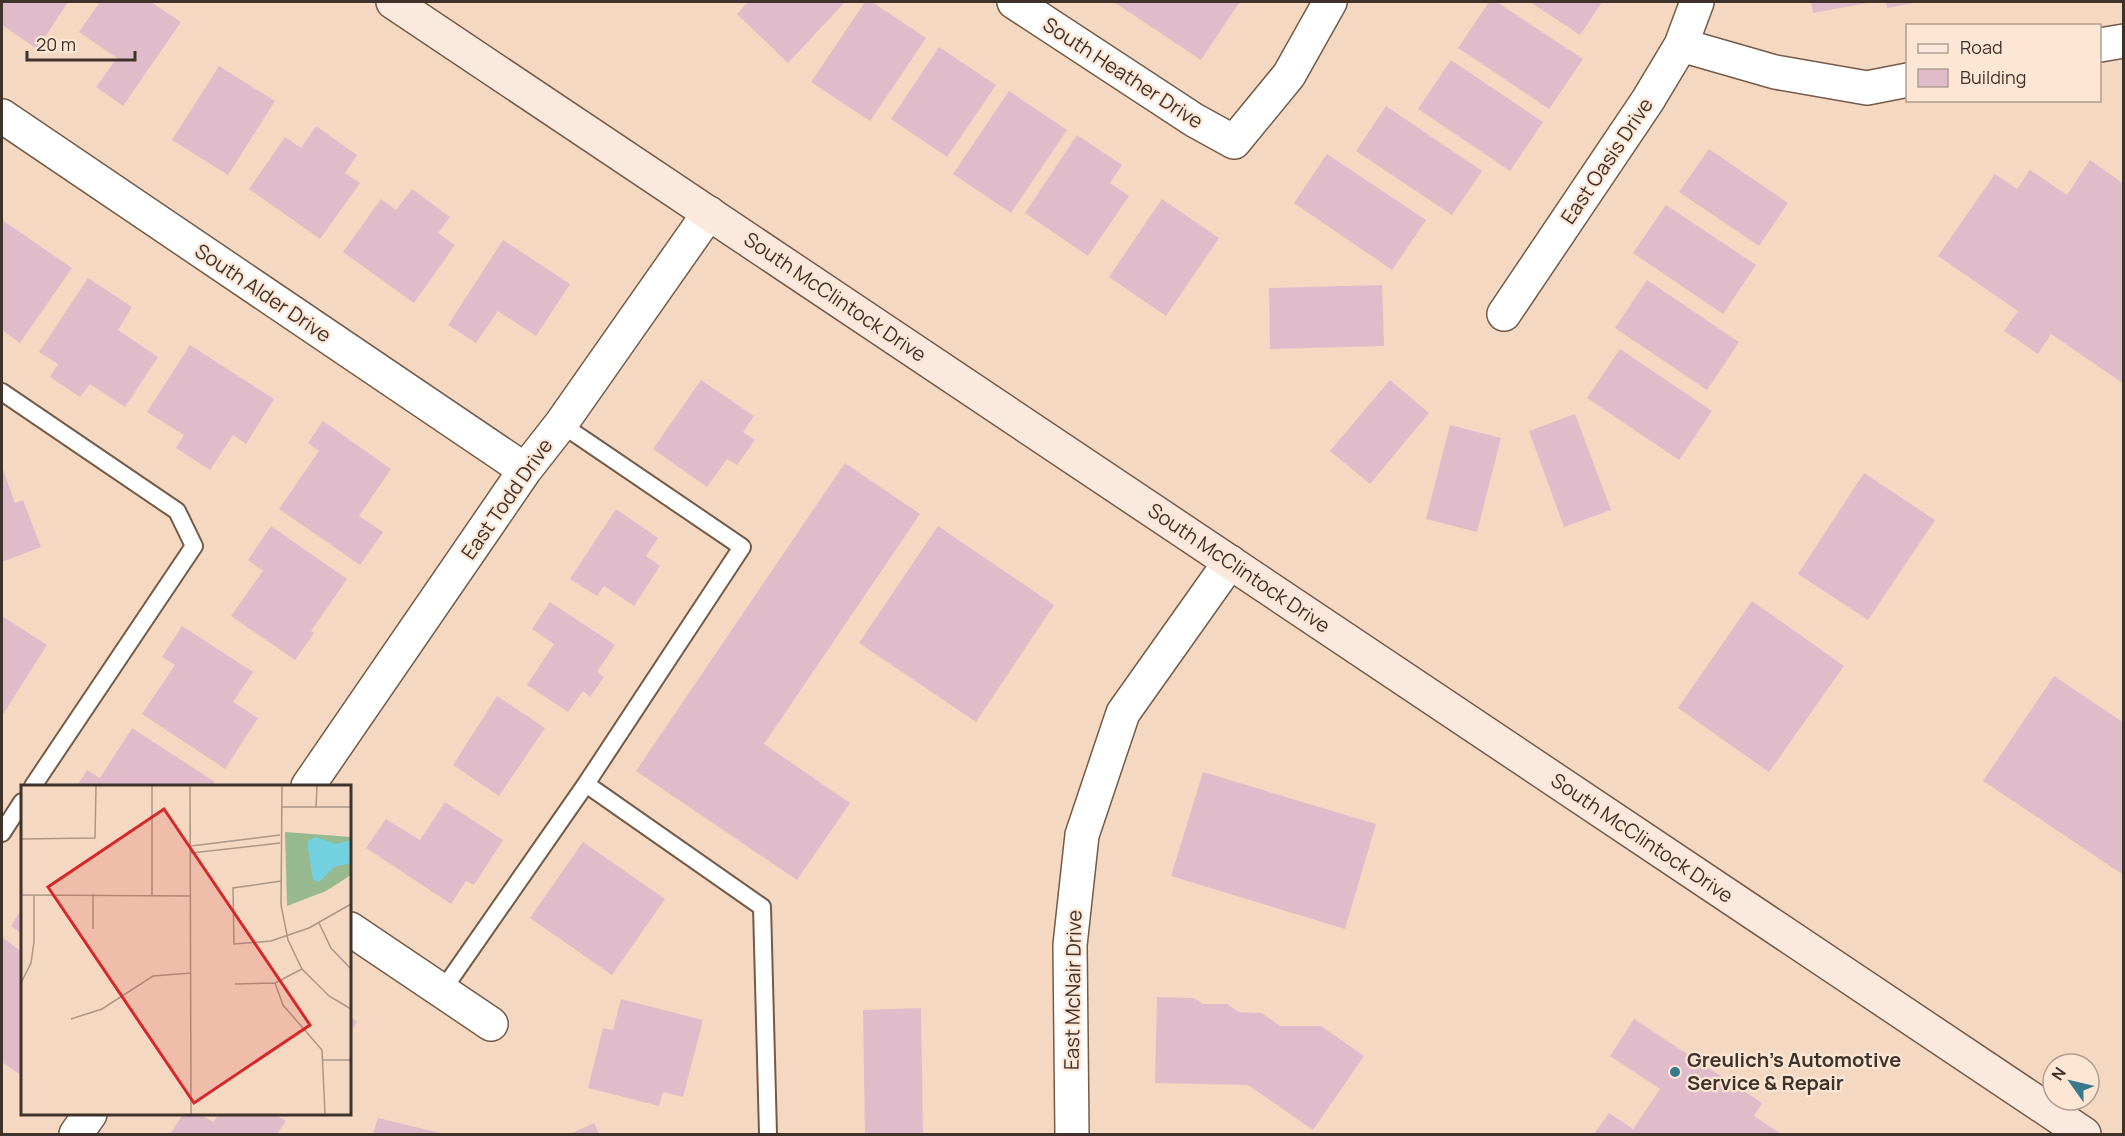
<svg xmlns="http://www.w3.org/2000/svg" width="2125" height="1136" font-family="Manrope,sans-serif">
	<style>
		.building { fill: #e0bcca }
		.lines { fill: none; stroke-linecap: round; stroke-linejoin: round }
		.service-casing { stroke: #745b48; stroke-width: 20 }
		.minor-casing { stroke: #745b48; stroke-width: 36 }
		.secondary-casing { stroke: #745b48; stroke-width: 36 }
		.service { stroke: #fff; stroke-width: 16 }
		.minor { stroke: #fff; stroke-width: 33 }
		.secondary { stroke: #fce9dd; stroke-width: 33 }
		.poi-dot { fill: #39798c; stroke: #fee6d5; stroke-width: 2 }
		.labels { text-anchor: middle; stroke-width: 4.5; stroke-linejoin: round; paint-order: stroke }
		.street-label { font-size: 20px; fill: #3e322a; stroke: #fee6d5 }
		.poi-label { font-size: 20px; font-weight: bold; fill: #3e322a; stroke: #fee6d5; text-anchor: start }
		.inset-road { fill: none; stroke: #ac9685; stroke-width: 1.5 }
		.view { fill: #d62828; fill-opacity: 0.15; stroke: #d62828; stroke-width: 3 }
		.inset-edge { fill: none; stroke: #3e322a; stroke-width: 3 }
	</style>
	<rect width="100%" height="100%" fill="#f5d8c2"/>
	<path class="building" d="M2,2H68L37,49L2,25Z
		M100,2H151L181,22L123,106L96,87L117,58L79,32Z
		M748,2H845L788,63L737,14Z
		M865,2H872L926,38L870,121L811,82Z
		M1114,2H1236L1239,3L1201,60Z
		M1489,2H1497L1583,59L1549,109L1458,48Z
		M1530,2H1602L1580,35Z
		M1811,2H1867V3L1813,13Z
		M1886,2H1914V3L1887,8Z
		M939,47L996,85L947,157L891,119Z
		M1451,60L1543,122L1510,171L1418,109Z
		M219,66L275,101L228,175L172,140Z
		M1009,91L1067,130L1011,213L953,174Z
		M1386,106L1482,171L1452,215L1356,151Z
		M316,126L357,155L345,173L360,183L320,239L249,189L285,137L301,148Z
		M1077,135L1122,165L1110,183L1129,196L1088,256L1025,213Z
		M1709,149L1788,203L1759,246L1679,192Z
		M1327,154L1426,220L1392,270L1294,203Z
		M2090,160L2124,184V384L2051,334L2038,354L2004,331L2018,311L1938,256L1995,174L2017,189L2030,170L2067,195Z
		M412,189L450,217L438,233L455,245L414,303L343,252L381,199L396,210Z
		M1162,199L1219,238L1166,316L1109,277Z
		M1666,205L1756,265L1723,314L1633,253Z
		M2,220L72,268L20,343L2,330Z
		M503,240L570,284L536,336L498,311L476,343L448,325Z
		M88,278L132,307L118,330L158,357L125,407L90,384L80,397L50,377L58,364L39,352Z
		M1647,280L1739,342L1707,390L1615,328Z
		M1382,285L1384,346L1270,349L1269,288Z
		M190,345L274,399L246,444L233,435L210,470L176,448L184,435L147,412Z
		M1620,349L1712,411L1679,460L1587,398Z
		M701,380L754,416L743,432L755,440L737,465L727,459L707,487L653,449Z
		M1390,380L1429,413L1370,484L1330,451Z
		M1575,414L1611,510L1564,527L1529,431Z
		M323,421L391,469L359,516L383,532L360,565L279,509L319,451L308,443Z
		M1450,425L1501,438L1477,532L1426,519Z
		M845,463L920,514L764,744L850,803L797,880L636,771Z
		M2,467L15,503L23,500L41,547L2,562Z
		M1864,473L1935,520L1868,620L1798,574Z
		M616,509L658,538L646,556L660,566L634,606L604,586L597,596L570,579Z
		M271,526L347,579L311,631L314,633L295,660L231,616L263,571L248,560Z
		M938,526L1054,605L976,722L859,643Z
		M1752,601L1844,666L1769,772L1678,708Z
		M550,602L615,645L597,672L604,677L590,697L583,691L568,712L527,685L554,644L532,629Z
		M2,616L47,645L2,716Z
		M182,626L253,672L233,702L258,718L225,769L142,714L175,665L162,657Z
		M2054,676L2124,723L2122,874L1983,781Z
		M497,696L545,728L499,796L453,765Z
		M132,728L215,782L212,786H77L87,770L100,778Z
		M1203,772L1376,824L1345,929L1171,876Z
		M445,802L503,840L474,885L466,881L451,904L366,848L386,819L420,840Z
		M583,842L665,899L612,975L530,918Z
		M22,908V934L11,926Z
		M2,937L22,952V1069L19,1074L2,1062Z
		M1157,997L1194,998L1203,1004H1227L1239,1012L1262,1013L1280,1026H1321L1364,1056L1313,1130L1248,1085L1155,1083Z
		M621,999L703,1020L683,1097L663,1092L659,1106L588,1088L603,1028L613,1030Z
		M921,1008L923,1134H865L863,1010Z
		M350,1016L357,1022L350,1032Z
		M1634,1019L1762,1103L1754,1116L1781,1134H1594L1609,1113L1633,1129L1660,1089L1610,1056Z
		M183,1114H200L213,1122L219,1114H274L286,1121L277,1134H170Z
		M378,1118L444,1134H373Z
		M594,1123L599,1134H570Z"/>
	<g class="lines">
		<g class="service-casing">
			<path id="service" d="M2,392L177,511L194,546L33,786
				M586,784L762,907L768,1134
				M2,833L22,802
				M442,991L586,784L742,547L561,424"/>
		</g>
		<g class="minor-casing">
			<path id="minor" d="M1014,2L1194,120L1234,142L1289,75L1330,2
				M1681,45L1775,72L1867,88L1908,80
				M2100,45L2124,41
				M2,116L525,470
				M1504,314L1648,100L1681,45L1697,2
				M308,786L525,470L561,424L709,213
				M350,929L491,1024
				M76,1134L90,1114
				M1072,1134L1070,945L1082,835L1123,713L1230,562"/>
		</g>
		<g class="secondary-casing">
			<path id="secondary" d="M393,2L2084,1134"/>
		</g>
		<use href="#service" class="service"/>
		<use href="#minor" class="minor"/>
		<use href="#secondary" class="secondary"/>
	</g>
	<circle class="poi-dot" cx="1675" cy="1072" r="6"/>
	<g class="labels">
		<g class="street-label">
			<text transform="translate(1123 73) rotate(33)" y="7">South Heather Drive</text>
			<text transform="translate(1607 161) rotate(-56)" y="7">East Oasis Drive</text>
			<text transform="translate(263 293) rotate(34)" y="7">South Alder Drive</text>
			<text transform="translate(835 297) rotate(34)" y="7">South McClintock Drive</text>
			<text transform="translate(507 499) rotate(-55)" y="7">East Todd Drive</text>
			<text transform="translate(1239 568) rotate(34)" y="7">South McClintock Drive</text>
			<text transform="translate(1642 838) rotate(34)" y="7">South McClintock Drive</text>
			<text transform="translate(1073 990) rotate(-89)" y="7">East McNair Drive</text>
		</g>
		<g class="poi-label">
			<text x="1687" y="1067">Greulich's Automotive<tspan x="1687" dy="23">Service &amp; Repair</tspan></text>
		</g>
	</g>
	<g transform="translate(21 785)">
		<rect width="330" height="330" fill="#f5d8c2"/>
		<path d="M264,47L330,52V90L305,106L266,121Z" fill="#97b98f"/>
		<path d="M295,52L315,59L330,55V78L313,82L298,97L292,95L287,63V56Z" fill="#73d1df"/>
		<path class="inset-road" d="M131,1V110M169,1L170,329M261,1L260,120L267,155L281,184L308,211L330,224M260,22H330M295,22L296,1M0,54L74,53L75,1M170,61L259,50M170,68L259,58M260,96L212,103L213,159L250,156L288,143L330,119M72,109V144M0,110L170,111M298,138L310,163L330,184M0,198L10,178L13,157V110M254,198L262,220L301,265L304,329M214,199L254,198L281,184M50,234L81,224L132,191L170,188M302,275H330"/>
		<path class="view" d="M143,24L289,240L173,318L27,102Z"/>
		<rect width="330" height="330" class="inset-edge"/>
	</g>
	<rect width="2125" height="1136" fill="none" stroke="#3e322a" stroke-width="6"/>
	<rect x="1906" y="24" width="195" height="78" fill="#fee6d5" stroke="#b19e91" stroke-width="1.5"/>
	<rect x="1918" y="44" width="30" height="9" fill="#fce9dd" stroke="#b19e91" stroke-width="1.5"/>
	<text x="1960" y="54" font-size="18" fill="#3e322a">Road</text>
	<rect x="1918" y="69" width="30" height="18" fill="#e0bcca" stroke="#b19e91" stroke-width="1.5"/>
	<text x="1960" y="84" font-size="18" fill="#3e322a">Building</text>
	<g transform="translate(2071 1082) rotate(304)"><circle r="28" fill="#fee6d5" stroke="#b19e91" stroke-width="1.5"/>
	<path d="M0-4.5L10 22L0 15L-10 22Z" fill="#39798c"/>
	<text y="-9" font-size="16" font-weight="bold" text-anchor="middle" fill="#3e322a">N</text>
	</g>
	<path d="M27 51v9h108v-9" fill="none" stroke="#3e322a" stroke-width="3"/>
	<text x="36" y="51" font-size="18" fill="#3e322a" stroke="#fee6d5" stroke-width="4.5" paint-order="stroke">20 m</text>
</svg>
